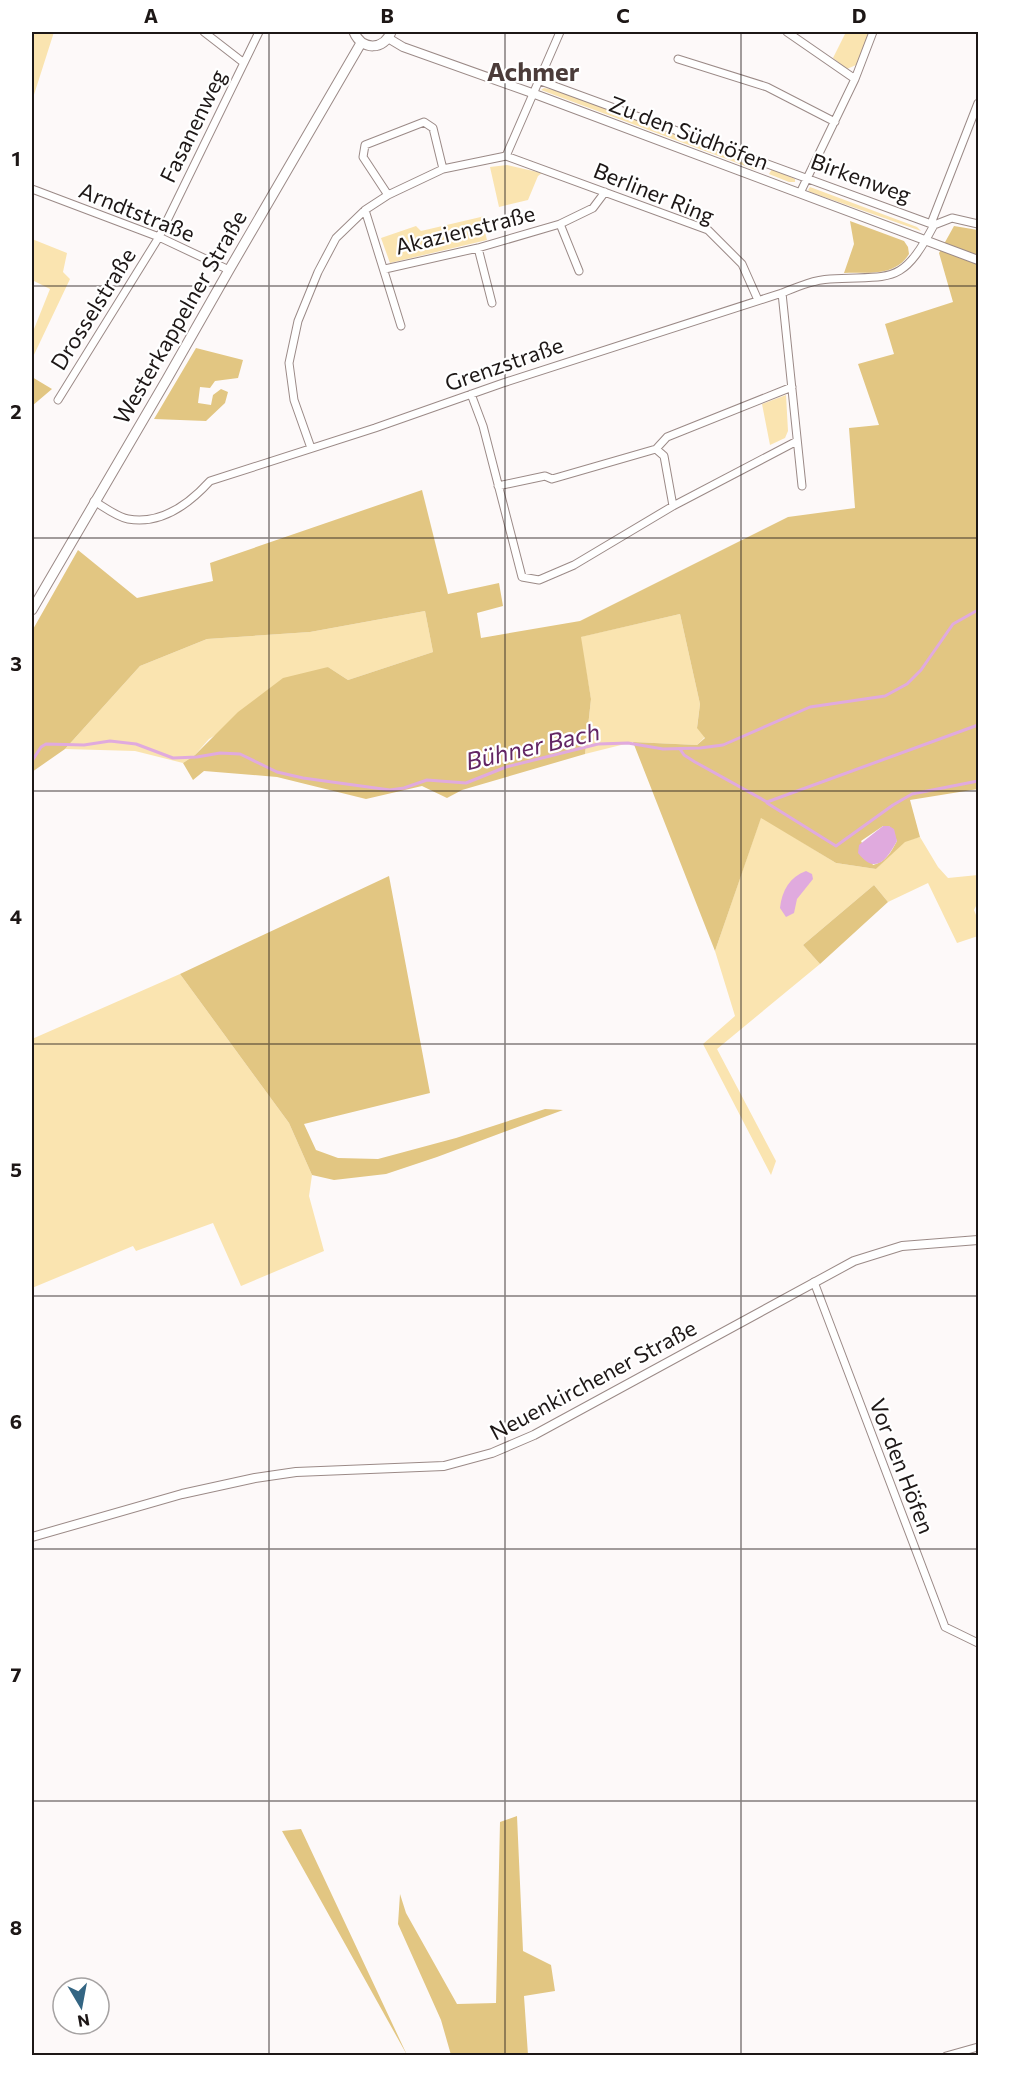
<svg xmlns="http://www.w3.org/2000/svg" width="1010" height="2087" font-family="Commissioner,sans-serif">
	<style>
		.green { fill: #fae4b0 }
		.forest { fill: #e2c682; fill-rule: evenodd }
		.water { fill: #e0aade }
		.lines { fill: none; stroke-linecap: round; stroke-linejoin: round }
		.stream { stroke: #e0aade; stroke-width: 3 }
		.minor-casing { stroke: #9b8a87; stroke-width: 9 }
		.tertiary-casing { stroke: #9b8a87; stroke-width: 10 }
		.secondary-casing { stroke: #9b8a87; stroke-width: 11 }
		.minor { stroke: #fff; stroke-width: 7 }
		.tertiary { stroke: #fff; stroke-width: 8 }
		.secondary { stroke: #fff; stroke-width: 9 }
		.grid { fill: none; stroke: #1d1716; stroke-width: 1.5; stroke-opacity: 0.55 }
		.labels { text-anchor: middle; stroke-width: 4.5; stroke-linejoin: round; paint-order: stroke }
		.street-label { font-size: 22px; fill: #1d1716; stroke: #fff }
		.water-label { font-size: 24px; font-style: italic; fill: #632564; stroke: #fff }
		.quarter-label { font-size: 26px; font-weight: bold; fill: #4b3c3a; stroke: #fff }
		.neatline { fill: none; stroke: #1d1716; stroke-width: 2 }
		.grid-label { font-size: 20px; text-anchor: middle; font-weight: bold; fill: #1d1716 }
	</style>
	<rect width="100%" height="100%" fill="#fdf9f9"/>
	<path class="green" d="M32,32H54L32,101Z
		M846,32H870L856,65L847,69L833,58Z
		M544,88L560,91L734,157V159L757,168L756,170L541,90Z
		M507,165L542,173L538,176L528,200L499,207L490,167Z
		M772,169L795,179V182H789L769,174Z
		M810,187L917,227L921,231L810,192L808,190Z
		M485,216L489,231L485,232L487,240L390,263L381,238L416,226L421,231Z
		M32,239L67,253L63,272L70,279L32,359V334L50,289L32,280Z
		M786,395L788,431L785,438L770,445L762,404Z
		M425,611L433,652L348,680L328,667L209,739L195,755L183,763L135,751L65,749L140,666L207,639L310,632Z
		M680,614L700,704L697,727L705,737L697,745L633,742L585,754L591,699L580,637Z
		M761,817L836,863L876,869L905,841L920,837L938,867L948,878L978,875V902L974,910L978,920V936L957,943L928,883L888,902L874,885L803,945L820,964L717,1049L776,1161L771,1175L703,1044L735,1016L715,951Z
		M180,974L289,1123L312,1175L309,1196L324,1251L241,1286L213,1223L136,1251L133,1246L32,1288V1039Z"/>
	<path class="forest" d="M850,221L904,241L908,247L909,254C895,277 868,272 844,273L854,244Z
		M954,226L978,230V789L910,800L920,837L905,842L876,869L836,863L761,818L715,951L633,742L697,745L705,738L697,728L700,704L680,614L581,637L591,699L585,754L462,790L447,798L422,786L366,799L277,777L204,771L193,780L183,763L195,755L238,712L283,678L328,667L348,680L433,652L425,611L310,632L207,639L140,666L65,749L32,772V631L78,550L137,598L213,581L210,563L422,490L448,594L499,583L503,606L477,613L481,638L580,621L788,517L855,508L849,428L879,425L858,364L894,354L885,324L953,302L939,253ZM883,826H889L897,841C891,852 886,862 873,865L861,841Z
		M196,348L243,360L238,378L215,381L210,388L200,387L198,403L211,405L213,395L221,389L228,392L225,403L206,421L154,419Z
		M32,377L52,389L32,406Z
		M389,876L430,1093L304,1124L316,1150L338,1158L378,1159L456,1138L545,1109L563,1110L437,1157L386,1174L334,1180L312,1175L289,1123L180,974Z
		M874,885L888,902L820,964L803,945Z
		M517,1816L523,1951L551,1965L555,1991L524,1996L528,2055H451L441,2020L398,1924L400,1894L406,1913L457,2004L496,2003L500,1822Z
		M301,1829L407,2055L282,1831Z"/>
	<path class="water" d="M883,826H889L894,829L897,841C887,859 876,876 858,853L859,845Z
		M806,871L812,874L813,879L797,899L794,913L786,917L780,908C782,890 790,877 806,871Z"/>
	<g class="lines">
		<path class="stream" d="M680,749L684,755L695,762L767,802L978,725
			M32,761L41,747L46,744L84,745L110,741L136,744L173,758L197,757L220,753L240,754L277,772L303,778L390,790L404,788L427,780L466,783L506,767L598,744L628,743L663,749L700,748L723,745L810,707L885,696L907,684L921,670L953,624L978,610
			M767,803L836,846L893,805L912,794L978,781"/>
		<g class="minor-casing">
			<path id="minor" d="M204,32L244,63
				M787,32L855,79
				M678,59L767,87L835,122
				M538,80L934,225
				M506,156L560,32
				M32,189L159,237L229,270
				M800,193L855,79L873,32
				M388,195L363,157L365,145L424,122L433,128L443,169
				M365,210L401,326
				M560,224L579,271
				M934,225L952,218L978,224
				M478,248L492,303
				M385,269L478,248L560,224L593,208L605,192
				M782,293L802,486
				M471,394L483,426L522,577L539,580L574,565L673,506L797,441
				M58,400L159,237L259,32
				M311,448L294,400L289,363L298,321L318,272L336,238L365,210L388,195L443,169L506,156L708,230L742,264L758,300
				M656,449L664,456L673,506
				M498,486L545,476L552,479L656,449L667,437L792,387
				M94,501C104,507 117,517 128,519C161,525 190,503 210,481L375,428L503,383L782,293C797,287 813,280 830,279C892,275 901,287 934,225L932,221L978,103
				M814,1282L945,1627L978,1643
				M946,2056L978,2047"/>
		</g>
		<g class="tertiary-casing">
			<path id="tertiary" d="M388,38L403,47L532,93L978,260
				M32,1537L182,1494L255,1478L296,1472L444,1466L492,1453L534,1435L854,1261L902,1246L978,1240"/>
		</g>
		<g class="secondary-casing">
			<path id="secondary" d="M354,32C362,51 384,50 391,32
				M32,610L167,379L229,270L361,43"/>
		</g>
		<use href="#minor" class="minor"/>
		<use href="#tertiary" class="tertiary"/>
		<use href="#secondary" class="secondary"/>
	</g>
	<path class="grid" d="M269,32V2056M505,32V2056M741,32V2056M32,286H978M32,538H978M32,791H978M32,1044H978M32,1296H978M32,1549H978M32,1801H978"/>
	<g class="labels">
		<g class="street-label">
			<text transform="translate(193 126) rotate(-64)" y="8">Fasanenweg</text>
			<text transform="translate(689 133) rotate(21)" y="8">Zu den Südhöfen</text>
			<text transform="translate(861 178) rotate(20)" y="8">Birkenweg</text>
			<text transform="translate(654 193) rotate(22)" y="8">Berliner Ring</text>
			<text transform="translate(137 212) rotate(22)" y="8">Arndtstraße</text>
			<text transform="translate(465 230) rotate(-14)" y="8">Akazienstraße</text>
			<text transform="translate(93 309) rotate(-58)" y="8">Drosselstraße</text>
			<text transform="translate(180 317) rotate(-60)" y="8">Westerkappelner Straße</text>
			<text transform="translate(504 364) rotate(-19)" y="8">Grenzstraße</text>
			<text transform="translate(593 1380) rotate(-28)" y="8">Neuenkirchener Straße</text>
			<text transform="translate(902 1466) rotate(69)" y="8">Vor den Höfen</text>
		</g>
		<g class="water-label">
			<text transform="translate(533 747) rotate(-13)" y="8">Bühner Bach</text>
		</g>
		<g class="quarter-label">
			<text x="533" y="81">Achmer</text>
		</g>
	</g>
	<rect width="1010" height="2087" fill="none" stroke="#ffffff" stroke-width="66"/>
	<g transform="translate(81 2006) rotate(170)"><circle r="28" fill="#ffffff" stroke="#a5a2a2" stroke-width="1.5"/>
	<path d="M0-4.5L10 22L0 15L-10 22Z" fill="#336583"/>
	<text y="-9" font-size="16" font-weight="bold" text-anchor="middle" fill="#1d1716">N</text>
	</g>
	<rect x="33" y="33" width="944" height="2021" class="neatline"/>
	<g class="grid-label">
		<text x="151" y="23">A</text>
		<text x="387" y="23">B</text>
		<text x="623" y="23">C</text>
		<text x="859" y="23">D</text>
		<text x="16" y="166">1</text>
		<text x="16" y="419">2</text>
		<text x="16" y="671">3</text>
		<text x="16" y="924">4</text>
		<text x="16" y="1177">5</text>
		<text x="16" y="1429">6</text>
		<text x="16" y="1682">7</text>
		<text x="16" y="1935">8</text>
	</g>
</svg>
